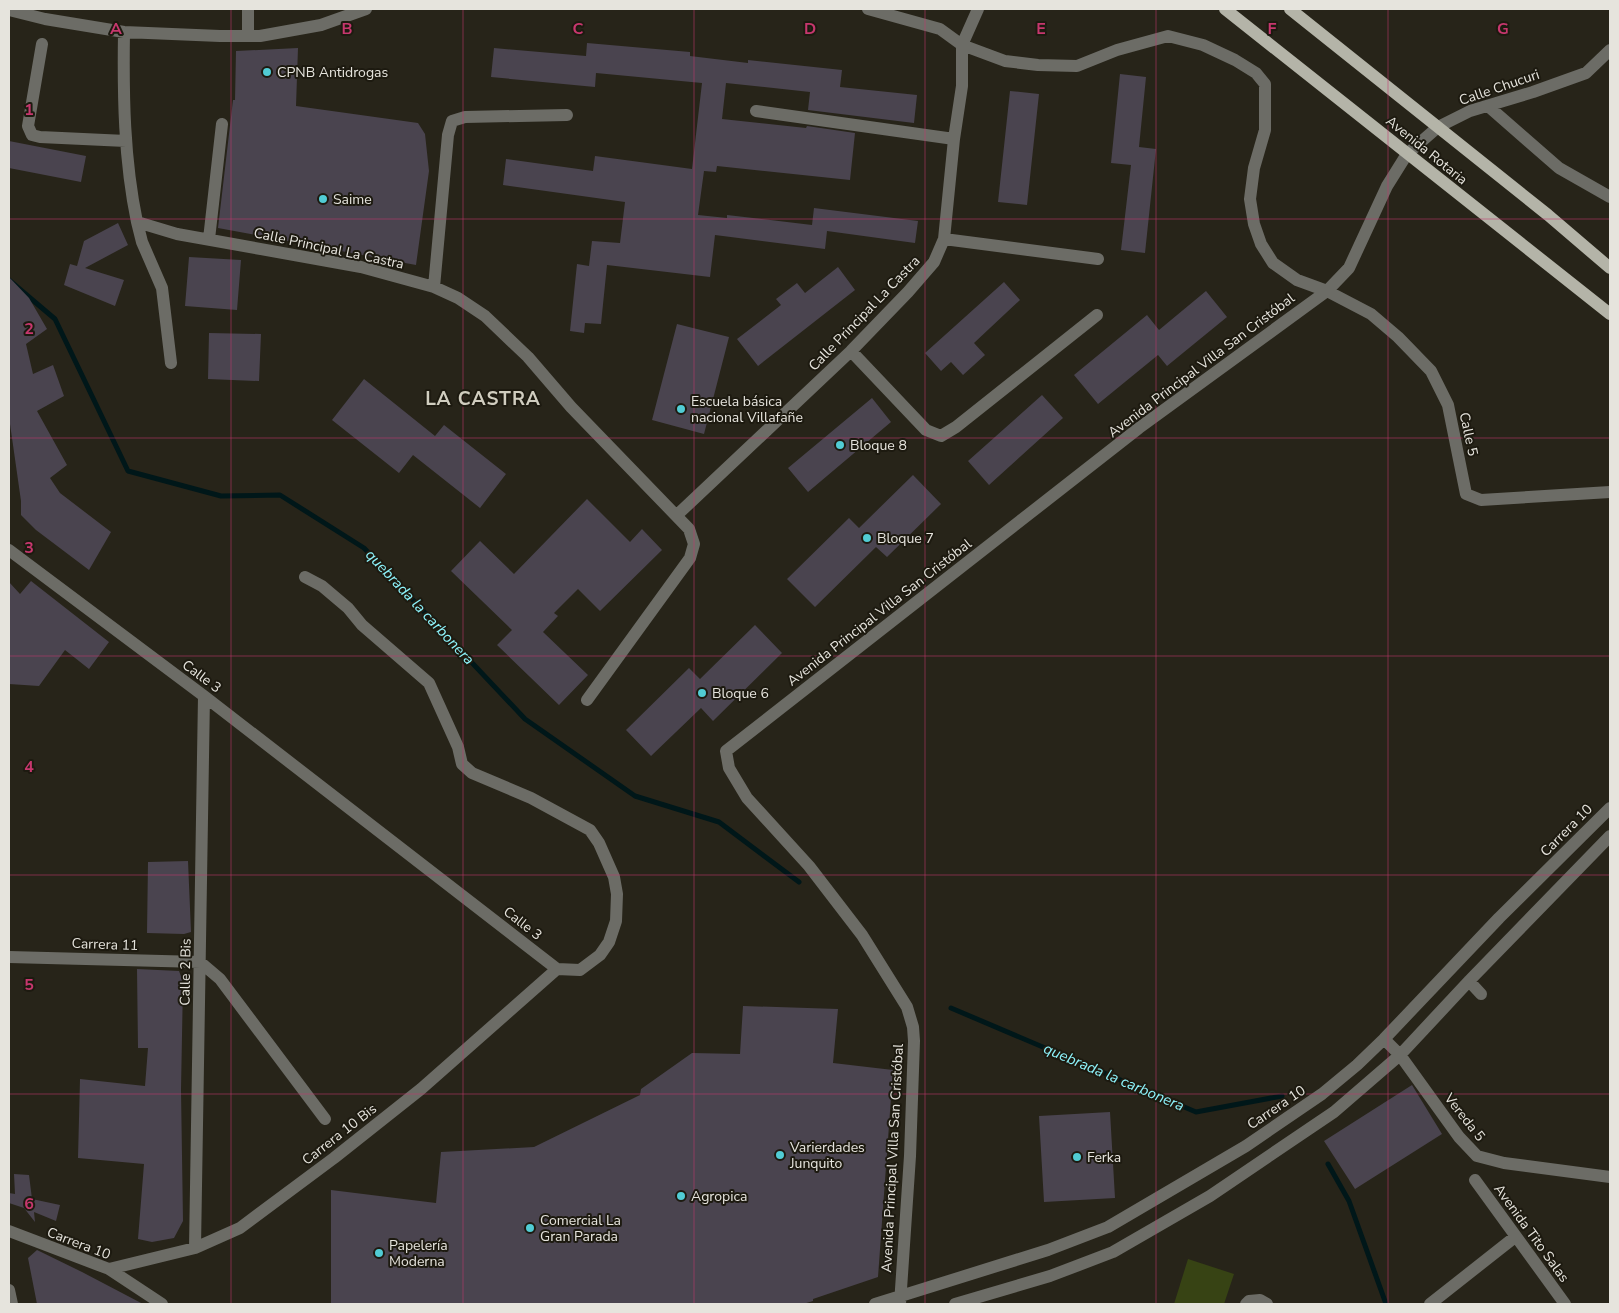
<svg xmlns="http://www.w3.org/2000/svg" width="1619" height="1313" font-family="'Nunito Sans',sans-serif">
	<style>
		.green { fill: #374314 }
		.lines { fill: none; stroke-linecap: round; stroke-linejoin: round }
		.stream { stroke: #001719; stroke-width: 5 }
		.building { fill: #4a444f }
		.minor { stroke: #6c6c66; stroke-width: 12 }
		.major { stroke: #b4b4a8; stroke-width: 12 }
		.grid { fill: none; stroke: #c7376e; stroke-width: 1; stroke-opacity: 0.55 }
		.poi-dot { fill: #51ccd4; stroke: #1d1a10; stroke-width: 2 }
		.labels { text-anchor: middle; stroke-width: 4; stroke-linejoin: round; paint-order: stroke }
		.poi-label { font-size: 14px; fill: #e6e4dd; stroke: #1d1a10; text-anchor: start }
		.street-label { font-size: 14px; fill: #e6e4dd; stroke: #1d1a10 }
		.water-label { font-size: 15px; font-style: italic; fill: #8ef4fc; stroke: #1d1a10 }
		.district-label { font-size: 19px; font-weight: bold; letter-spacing: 1px; fill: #d0cdbf; stroke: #1d1a10 }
		.grid-label { font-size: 16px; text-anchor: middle; font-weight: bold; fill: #c7376e; stroke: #1d1a10; stroke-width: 4; stroke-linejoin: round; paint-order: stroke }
	</style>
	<rect width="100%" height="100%" fill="#272419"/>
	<path class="green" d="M1188,1259L1234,1274L1224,1304H1174Z"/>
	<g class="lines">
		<path class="stream" d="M9,280L55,319L128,471L221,496L280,495L364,548L525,719L635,796L719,822L799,882
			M951,1008L1196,1112L1282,1096
			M1328,1164L1349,1201L1386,1304"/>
	</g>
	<path class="building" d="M587,43L690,52V56L748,63V60L842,70L840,87L917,95L914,123L808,110L810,92L726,83L722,119L806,128L807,126L855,133L850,180L717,166L716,172L704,171L698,215L727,218V215L812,225L814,208L918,221L915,243L827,231L825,249L715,235L710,277L607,265L601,324L585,323L584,333L570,331L577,264L589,266L592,241L620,243L625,202L503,185L506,159L593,171L595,156L692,169L702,83L596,73L595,87L491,77L494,48L586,56Z
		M298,48L296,106L418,123L425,134L429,171L416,265L218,228L233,100H235L236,51Z
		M1120,74L1146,77L1139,147L1156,149L1145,253L1121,250L1131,165L1111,163Z
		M1010,91L1039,94L1027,205L998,202Z
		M9,141L86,156L81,182L9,168Z
		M118,223L128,245L85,268L124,280L115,306L64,285L70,264L77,266L84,241Z
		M189,257L241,260L237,310L185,306Z
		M838,267L855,290L758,366L737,339L781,305L776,299L797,283L805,293Z
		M9,277L29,298L47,329L26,344L33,374L53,365L64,396L37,411L67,465L50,478L60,493L111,532L89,570L36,530L21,515V501L9,417Z
		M1004,282L1020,300L974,343L985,355L963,375L951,362L941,371L925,353Z
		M1206,291L1227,317L1167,366L1158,355L1098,404L1074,375L1147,315L1159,330Z
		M677,324L729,337L704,434L652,420Z
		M209,333L261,334L259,381L208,379Z
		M364,379L435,436L444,425L506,474L480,508L413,455L399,473L332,420Z
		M1042,395L1063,418L989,485L968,461Z
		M872,398L891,422L808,492L788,468Z
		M913,475L941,504L887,557L876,547L815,607L787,579L849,518L859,528Z
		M587,499L630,542L642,529L662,550L600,611L578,589L554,613L558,616L543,632L588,675L559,705L497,645L512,630L451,571L480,541L514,574Z
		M31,581L109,642L89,669L65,650L39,686L9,684V582L20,594Z
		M755,625L782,653L713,721L701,708L651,756L626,730L689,668L700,679Z
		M188,861L191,932L184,934L147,933L148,862Z
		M137,969L179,971L183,982L181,1090L183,1221L174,1238L152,1242L138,1239L144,1164L78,1158L80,1079L145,1086L148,1048H138Z
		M743,1006L838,1009L833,1063L893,1070L878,1277L813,1299V1301L803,1304H331V1190L436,1203L441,1152L534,1147L640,1095L641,1089L692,1053L740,1054Z
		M1412,1085L1442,1134L1355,1189L1324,1141Z
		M1110,1112L1115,1198L1044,1202L1039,1116Z
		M14,1174L29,1175L32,1199L60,1205L56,1221L34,1212L35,1222L24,1208L9,1203V1193L15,1194Z
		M37,1250L82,1272L143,1304H37L28,1258Z"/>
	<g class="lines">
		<path class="minor" d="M248,9V36
			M868,9L940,29L962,45L1005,61L1038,65L1077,66L1117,50L1168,36L1203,45L1235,60L1256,73L1265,84V130L1254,168L1250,199L1254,224L1261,244L1273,263L1297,280L1327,291L1371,314L1398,337L1431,371L1448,405L1466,494L1481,500L1610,492
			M9,10L45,19L124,32L220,36H260L321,25L366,9
			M124,32C123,95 124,160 137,222L177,234L361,267L434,287L458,298L485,316L528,357L571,407L689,529L694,544L690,558L587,700
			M42,44L28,126L32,135L40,137L126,141
			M1488,106L1559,168L1610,197
			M756,111L954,139
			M137,222L142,242L162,288L171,363
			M209,239L222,124
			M944,239L1098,259
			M434,287L448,135L452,121L465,117L567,115
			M851,351L926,430L941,436L956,427L1097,315
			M677,515L851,351L908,292L934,262L944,239L954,139L962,86V45L978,9
			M9,550L204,696L557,969L580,970L600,955L609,942L616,921L617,894L614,877L599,843L590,830L531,798L472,773L462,764L458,747L429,683L362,625L348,608L322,586L305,577
			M9,957L200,962L220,979L325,1119
			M1469,981L1481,994
			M1384,1039L1400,1055L1459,1137L1477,1156L1504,1163L1610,1177
			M1475,1180L1565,1304
			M9,1231L109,1269L162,1304
			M195,1248L204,696
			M109,1269L195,1248L240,1228L334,1158L421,1089L557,969
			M9,1290L12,1304
			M875,1304L1048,1250L1108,1227L1246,1146L1322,1094L1357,1065L1384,1039L1499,918L1610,808
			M900,1304L910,1156L914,1041L913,1027L907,1007L862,935L809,866L747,798L729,768L726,751L1139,428L1327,291L1349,268L1387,186L1407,154L1438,127L1470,111L1533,92L1586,73L1610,50
			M955,1304L1050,1276L1113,1252L1210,1196L1334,1112L1400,1055L1469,981L1610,836
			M1246,1304L1249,1301L1260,1300L1267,1304
			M1430,1304L1515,1237"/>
		<path class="major" d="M1225,9L1610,314
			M1290,9L1548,215L1610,268"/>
	</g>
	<path class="grid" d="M231,9V1304M463,9V1304M694,9V1304M925,9V1304M1156,9V1304M1388,9V1304M9,219H1610M9,438H1610M9,656H1610M9,875H1610M9,1094H1610"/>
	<g class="poi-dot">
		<circle cx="267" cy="72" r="5"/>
		<circle cx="323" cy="199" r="5"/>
		<circle cx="681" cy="409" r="5"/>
		<circle cx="840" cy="445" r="5"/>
		<circle cx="867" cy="538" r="5"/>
		<circle cx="702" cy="693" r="5"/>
		<circle cx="780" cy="1155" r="5"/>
		<circle cx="1077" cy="1157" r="5"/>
		<circle cx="681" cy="1196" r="5"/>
		<circle cx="530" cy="1228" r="5"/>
		<circle cx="379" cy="1253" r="5"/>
	</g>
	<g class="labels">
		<g class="poi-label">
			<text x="277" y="77">CPNB Antidrogas</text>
			<text x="333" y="204">Saime</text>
			<text x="691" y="406">Escuela básica<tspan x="691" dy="16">nacional Villafañe</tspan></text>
			<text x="850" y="450">Bloque 8</text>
			<text x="877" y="543">Bloque 7</text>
			<text x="712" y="698">Bloque 6</text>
			<text x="790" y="1152">Varierdades<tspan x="790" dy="16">Junquito</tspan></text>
			<text x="1087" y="1162">Ferka</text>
			<text x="691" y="1201">Agropica</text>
			<text x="540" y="1225">Comercial La<tspan x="540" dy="16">Gran Parada</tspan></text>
			<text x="389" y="1250">Papelería<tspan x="389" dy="16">Moderna</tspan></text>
		</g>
		<g class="street-label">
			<text transform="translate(1499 87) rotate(-19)" y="5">Calle Chucuri</text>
			<text transform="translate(1427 150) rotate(39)" y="5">Avenida Rotaria</text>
			<text transform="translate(329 248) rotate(12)" y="5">Calle Principal La Castra</text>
			<text transform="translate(864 313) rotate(-46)" y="5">Calle Principal La Castra</text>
			<text transform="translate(1201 365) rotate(-37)" y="5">Avenida Principal Villa San Cristóbal</text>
			<text transform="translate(1469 434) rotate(78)" y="5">Calle 5</text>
			<text transform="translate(879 612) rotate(-38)" y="5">Avenida Principal Villa San Cristóbal</text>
			<text transform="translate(202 676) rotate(37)" y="5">Calle 3</text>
			<text transform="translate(1566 830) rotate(-45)" y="5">Carrera 10</text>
			<text transform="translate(523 923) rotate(38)" y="5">Calle 3</text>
			<text transform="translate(105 944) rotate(2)" y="5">Carrera 11</text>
			<text transform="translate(185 972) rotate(-89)" y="5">Calle 2 Bis</text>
			<text transform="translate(1276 1107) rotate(-34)" y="5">Carrera 10</text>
			<text transform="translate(1465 1117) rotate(52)" y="5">Vereda 5</text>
			<text transform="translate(339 1134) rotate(-38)" y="5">Carrera 10 Bis</text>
			<text transform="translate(892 1158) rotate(-87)" y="5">Avenida Principal Villa San Cristóbal</text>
			<text transform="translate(1532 1233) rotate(54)" y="5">Avenida Tito Salas</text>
			<text transform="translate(79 1243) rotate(21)" y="5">Carrera 10</text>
		</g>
		<g class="water-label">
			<text transform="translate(420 607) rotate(47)" y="5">quebrada la carbonera</text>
			<text transform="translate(1114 1077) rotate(23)" y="5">quebrada la carbonera</text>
		</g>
		<g class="district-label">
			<text x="483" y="405">LA CASTRA</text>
		</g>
	</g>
	<g class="grid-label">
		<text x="116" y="34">A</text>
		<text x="347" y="34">B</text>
		<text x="578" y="34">C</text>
		<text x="810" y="34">D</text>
		<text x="1041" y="34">E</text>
		<text x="1272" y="34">F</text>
		<text x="1503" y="34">G</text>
		<text x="29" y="115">1</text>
		<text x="29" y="334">2</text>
		<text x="29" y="553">3</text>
		<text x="29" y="772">4</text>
		<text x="29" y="990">5</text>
		<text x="29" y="1209">6</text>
	</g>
	<rect width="1619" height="1313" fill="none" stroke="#e6e4dd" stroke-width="20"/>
</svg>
